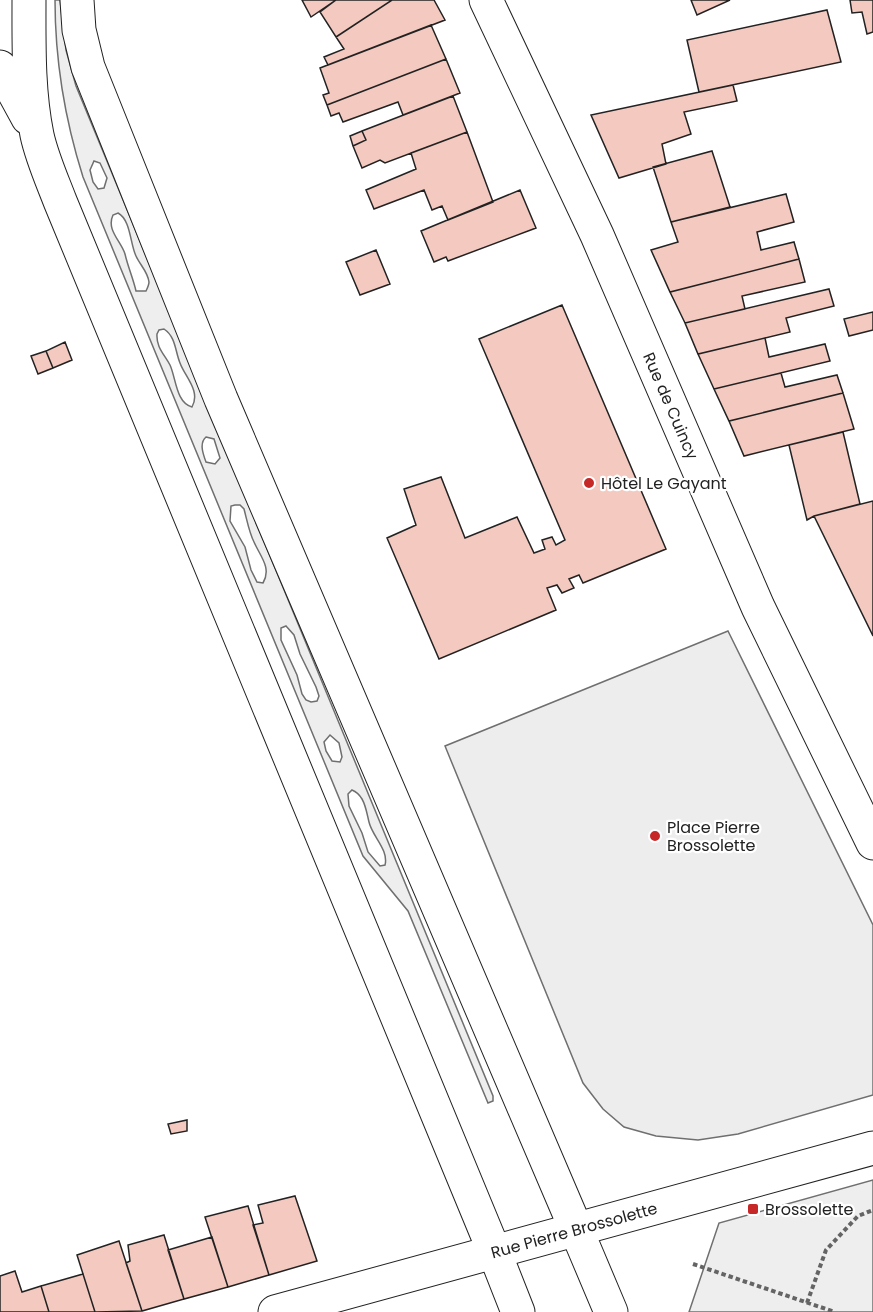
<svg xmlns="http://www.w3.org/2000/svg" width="873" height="1312" font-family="Poppins,sans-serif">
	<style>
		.green { fill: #eee; stroke: #6f6f6f; stroke-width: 1.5; fill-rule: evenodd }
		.parking { fill: #ededed; stroke: #6f6f6f; stroke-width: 1.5 }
		.building { fill: #f3c9c0; stroke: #222; stroke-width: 1.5 }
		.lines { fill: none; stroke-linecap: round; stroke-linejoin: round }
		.minor-casing { stroke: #222; stroke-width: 35 }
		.primary-casing { stroke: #222; stroke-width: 35 }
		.trunk-casing { stroke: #222; stroke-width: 35 }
		.path { stroke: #646464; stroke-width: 4; stroke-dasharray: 4.5 3; stroke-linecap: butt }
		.minor { stroke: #fff; stroke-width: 33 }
		.primary { stroke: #fff; stroke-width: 33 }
		.trunk { stroke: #fff; stroke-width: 33 }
		.poi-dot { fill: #c62828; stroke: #fff; stroke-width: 2 }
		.labels { text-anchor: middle; stroke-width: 4.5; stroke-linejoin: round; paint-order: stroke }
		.street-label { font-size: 16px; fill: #222; stroke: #fff }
		.poi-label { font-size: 16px; fill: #222; stroke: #fff; text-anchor: start }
	</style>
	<rect width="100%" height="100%" fill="#fff"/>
	<path class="green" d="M55,0H60L66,50L76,86L493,1096V1101L488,1103L408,911L363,856L83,177C65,120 55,60 55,0ZM94,161L100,163L107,178L104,188L98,189L93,182L90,170ZM118,213C131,220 130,244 136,256C140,265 148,272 149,282C149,285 147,289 146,291H136C133,278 128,267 125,254C121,241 106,230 113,215ZM164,329C176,337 175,351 180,363C185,377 201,391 192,407C176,403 176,378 170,365C164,354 156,347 157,334L159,330ZM206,437L214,439L220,458L215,464L206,462C203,454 199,443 206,437ZM235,505H240L244,509C247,520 249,532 254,542C260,556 272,568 263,583L257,582L251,570L245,547L230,521L231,506ZM286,626L294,635L300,654L316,687L319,696L317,701L311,702L306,700L302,694L297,675L281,640V628ZM330,735L339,743L342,757L340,762L332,761L326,751L324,742ZM352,790C357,792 359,794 362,799C366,806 367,814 369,822C372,836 389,850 385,865L380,866L368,852L362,833L349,806L348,794Z
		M873,1180V1312H689L719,1223Z"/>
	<path class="parking" d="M728,631L873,925V1095L738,1134L698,1140L656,1136L624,1127L603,1109L583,1083L445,746Z"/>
	<path class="building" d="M302,0H336L311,17Z
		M336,0H392L336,37L320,12Z
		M392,0H434L445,20L328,65L324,57L344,49L336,37Z
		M691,0H730L697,15Z
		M850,0H873V32L867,34L862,12L852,13Z
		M827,10L841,62L699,92L687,40Z
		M431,25L446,59L327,105L323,95L329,93L320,68Z
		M446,59L460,93L403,115L398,102L343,122L339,113L331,116L327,105Z
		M733,85L737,101L684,112L691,134L662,144L666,164L619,178L591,115Z
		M453,96L467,132L385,163L380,160L362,168L353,146L366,140L362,131Z
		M362,131L366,140L353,146L350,136Z
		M467,132L493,202L448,220L442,206L432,210L424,190L374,209L366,190L416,169L411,153Z
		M712,151L730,207L671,222L653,167Z
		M520,190L536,228L448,261L446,257L434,262L421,231Z
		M786,194L794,222L757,232L761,250L794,242L799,259L670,292L651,250L678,242L671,222Z
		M376,250L390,284L360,295L346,262Z
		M799,259L805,282L742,296L745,309L685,323L670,292Z
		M829,289L834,306L786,318L790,332L698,354L685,323Z
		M562,305L666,549L583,583L579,575L569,579L574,588L562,593L557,585L547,588L556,610L439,659L387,538L416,525L404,489L441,477L465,538L517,517L534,553L545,549L542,540L552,537L556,545L565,540L479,339Z
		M873,312V330L849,336L844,319Z
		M765,338L769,357L825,344L830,361L714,389L698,354Z
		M65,342L72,360L53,368L46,351Z
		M46,351L53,368L38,374L31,356Z
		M781,373L785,387L837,375L843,393L729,421L714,389Z
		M843,393L854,429L744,456L729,421Z
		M843,432L860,504L814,516L807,520L789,445Z
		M873,501V636L814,516Z
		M187,1120V1131L171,1134L168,1124Z
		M295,1196L317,1261L269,1275L253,1225L263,1223L258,1205Z
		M248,1206L269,1275L228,1287L205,1217Z
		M164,1235L184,1299L142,1311L126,1263L130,1261L128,1245Z
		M212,1237L228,1287L184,1299L168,1250Z
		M119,1241L142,1311L95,1312L77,1255Z
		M15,1271L22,1292L41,1286L49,1312H0V1276Z
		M83,1274L95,1312H49L41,1286Z"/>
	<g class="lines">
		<g class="minor-casing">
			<g id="minor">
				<path id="s1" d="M486,0L597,235L758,607L873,843"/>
				<path id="s2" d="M275,1312L873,1148"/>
			</g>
		</g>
		<g class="primary-casing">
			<path id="primary" d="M29,0C29,45 28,91 37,135C42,158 52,180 60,201L494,1251
				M77,0L79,30L88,67L221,399L576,1229
				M0,67L28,118"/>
		</g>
		<g class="trunk-casing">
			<path id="trunk" d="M576,1229L611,1312
				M494,1251L518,1312"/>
		</g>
		<path class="path" d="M693,1264L835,1312
			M807,1303L826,1250L858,1216L873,1210"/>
		<use href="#minor" class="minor"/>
		<use href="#primary" class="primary"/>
		<use href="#trunk" class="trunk"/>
	</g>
	<g class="poi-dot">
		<circle cx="589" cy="483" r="6"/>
		<circle cx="655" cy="836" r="6"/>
		<rect x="747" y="1203" width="12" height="12" rx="3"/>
	</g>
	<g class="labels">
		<g class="street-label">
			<text dy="6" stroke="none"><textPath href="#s1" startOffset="446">Rue de Cuincy</textPath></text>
			<text dy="6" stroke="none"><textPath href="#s2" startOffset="310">Rue Pierre Brossolette</textPath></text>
		</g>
		<g class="poi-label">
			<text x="601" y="489">Hôtel Le Gayant</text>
			<text x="667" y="833">Place Pierre<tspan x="667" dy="18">Brossolette</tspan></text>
			<text x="765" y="1215">Brossolette</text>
		</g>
	</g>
</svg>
